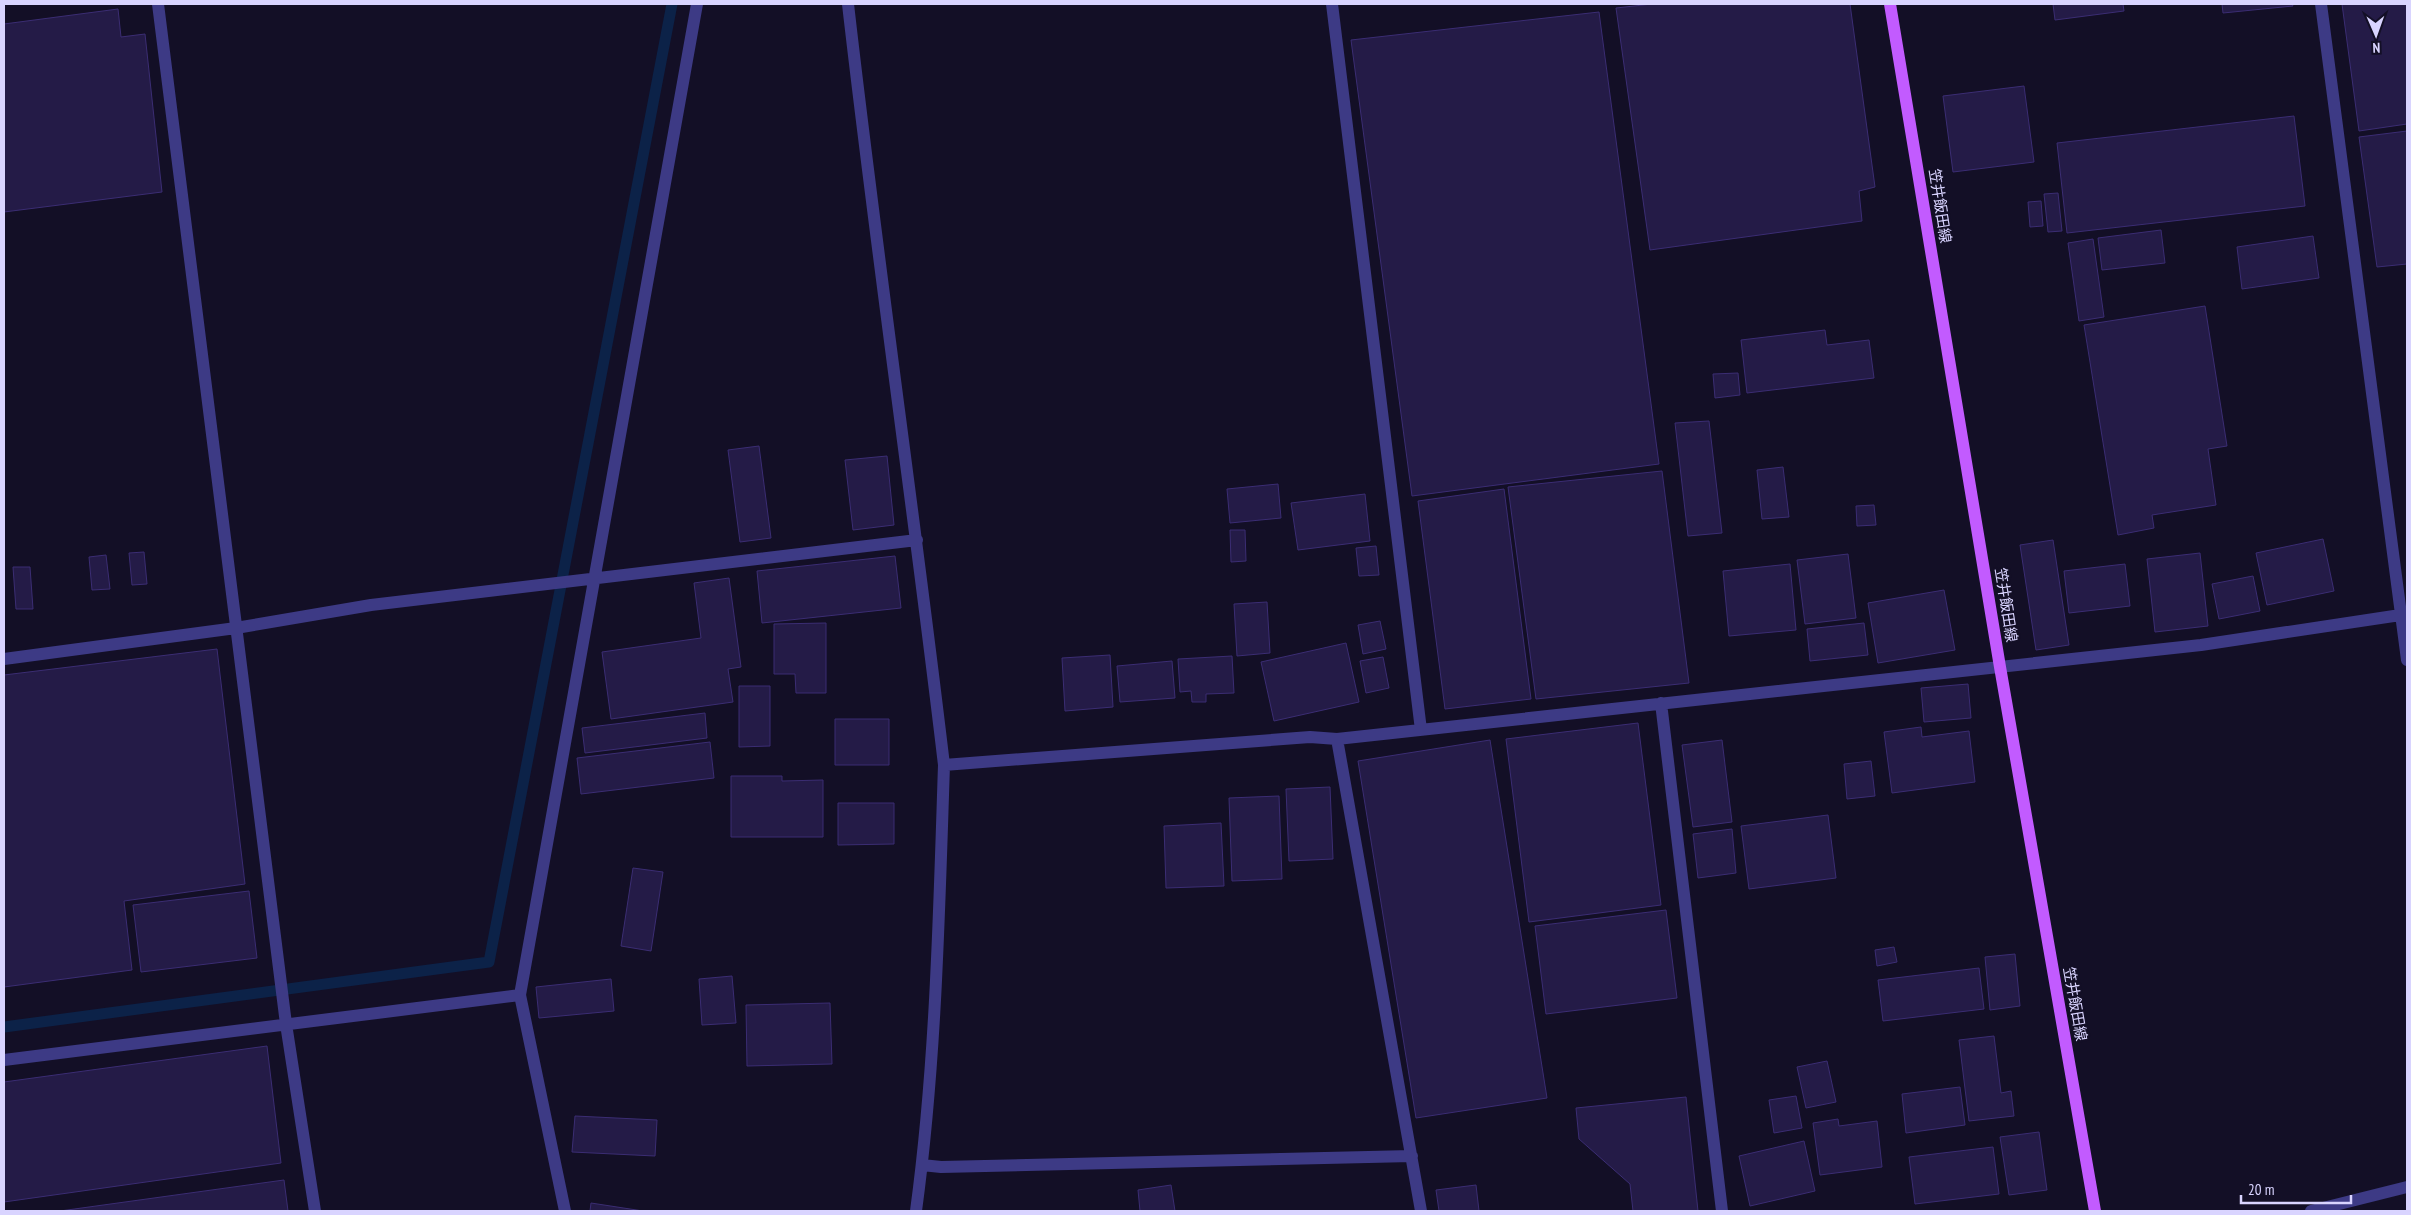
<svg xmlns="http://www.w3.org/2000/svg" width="2411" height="1215" font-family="'PT Sans Narrow','Noto Sans JP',sans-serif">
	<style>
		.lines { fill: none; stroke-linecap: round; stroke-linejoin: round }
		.stream { stroke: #0c2248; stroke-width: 11 }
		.building { fill: #241b47; stroke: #3b2d73 }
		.minor { stroke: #3d3a85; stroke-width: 12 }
		.major { stroke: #c25bff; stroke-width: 12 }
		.labels { text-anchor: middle; stroke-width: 4.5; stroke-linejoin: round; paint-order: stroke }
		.street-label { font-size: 15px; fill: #d9d4ff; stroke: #130f26 }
	</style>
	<rect width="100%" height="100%" fill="#130f26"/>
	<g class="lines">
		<path class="stream" d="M4,1027L489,962L672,4"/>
	</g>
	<path class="building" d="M1652,4H1850L1875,187L1859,191L1862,221L1650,250L1616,8Z
		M2053,4H2123L2124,11L2055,20Z
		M2222,4H2292L2293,6L2223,13Z
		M2342,4H2407V124L2359,131Z
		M118,9L121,37L145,34L162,192L4,212V24Z
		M1599,12L1659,464L1412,496L1351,40Z
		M2024,86L2034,162L1953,172L1943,96Z
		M2294,116L2305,206L2067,233L2057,143Z
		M2407,131V264L2377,267L2359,137Z
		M2058,193L2062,231L2048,232L2044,194Z
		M2041,201L2043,226L2030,227L2028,202Z
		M2161,230L2165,263L2102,270L2098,238Z
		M2313,236L2319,278L2242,289L2237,247Z
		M2093,239L2104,317L2079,321L2068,243Z
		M2205,306L2227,446L2208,449L2216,505L2152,515L2154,528L2118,535L2084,325Z
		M1825,330L1827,345L1869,340L1874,378L1747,393L1741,340Z
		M1738,373L1740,395L1715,398L1713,374Z
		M1709,421L1722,533L1688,536L1675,423Z
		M759,446L771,538L740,542L728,450Z
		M887,456L894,525L853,530L845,460Z
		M1783,467L1789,517L1762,519L1757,470Z
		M1662,471L1689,683L1536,699L1508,487Z
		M1278,484L1281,518L1230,523L1227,489Z
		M1504,489L1531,699L1445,709L1418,501Z
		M1365,494L1370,541L1298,550L1291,503Z
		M1874,505L1876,525L1857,526L1856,506Z
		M1230,530H1245L1246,561L1231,562Z
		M2323,539L2334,591L2267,605L2256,553Z
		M2053,540L2069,645L2036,650L2020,545Z
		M1376,546L1379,575L1359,576L1356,548Z
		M144,552L147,584L132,585L129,553Z
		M2200,553L2208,626L2155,632L2147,559Z
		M1848,554L1856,618L1805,624L1797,560Z
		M106,555L110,589L92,590L89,557Z
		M895,556L901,608L762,623L757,571Z
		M1790,564L1796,630L1729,636L1723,571Z
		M2125,564L2130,606L2069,613L2064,571Z
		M13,567H30L33,609H16Z
		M2253,576L2260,611L2219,619L2212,584Z
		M729,578L741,667L728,669L733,702L611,719L602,652L701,638L694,583Z
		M1944,590L1955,650L1878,663L1868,603Z
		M1267,602L1270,653L1237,656L1234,604Z
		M1380,621L1386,649L1363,654L1358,625Z
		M826,623V693H796L795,674H774V624Z
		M1864,623L1868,655L1810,661L1807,629Z
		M1346,643L1359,702L1274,721L1261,662Z
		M217,649L245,884L124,901L132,970L4,987V675Z
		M1110,655L1113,707L1065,711L1062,658Z
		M1232,656L1234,693L1206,694V702H1192L1191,691L1180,692L1178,659Z
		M1383,657L1389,688L1366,693L1360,661Z
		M1172,661L1175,698L1120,702L1117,666Z
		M1968,684L1971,718L1924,722L1921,688Z
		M739,686H770V746L739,747Z
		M705,713L707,738L585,753L582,728Z
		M835,719H889V765H835Z
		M1638,723L1661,905L1529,922L1506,739Z
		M1921,727L1922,737L1969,731L1975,782L1892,793L1884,732Z
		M1490,740L1547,1098L1416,1118L1358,761Z
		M1722,740L1732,822L1693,827L1682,745Z
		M710,742L714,778L581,794L577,758Z
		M1871,761L1875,796L1847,799L1844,764Z
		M731,776H782V781L823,780V837H731Z
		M1330,787L1333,859L1289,861L1286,789Z
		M1279,796L1282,879L1232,881L1229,798Z
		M838,803H894V844L838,845Z
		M1828,815L1836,878L1749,889L1741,826Z
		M1221,823L1224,886L1166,888L1164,826Z
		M1732,829L1736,873L1698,878L1693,834Z
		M633,868L663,872L651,951L621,946Z
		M249,891L257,958L141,972L133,905Z
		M1666,910L1677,998L1546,1014L1535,926Z
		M1894,947L1897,962L1877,966L1875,950Z
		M2015,954L2020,1006L1990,1010L1985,957Z
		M1979,968L1984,1009L1883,1021L1878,980Z
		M732,976L736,1023L702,1025L699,979Z
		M611,979L614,1011L539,1018L536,987Z
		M830,1003L832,1064L747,1066L746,1005Z
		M1994,1036L2001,1093L2011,1091L2014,1116L1969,1121L1959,1040Z
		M267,1046L281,1163L4,1202V1082Z
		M1827,1061L1836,1102L1806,1108L1797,1067Z
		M1960,1087L1965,1125L1906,1133L1902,1094Z
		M1796,1096L1802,1128L1774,1133L1769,1100Z
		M1686,1097L1698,1211H1633L1630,1184L1579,1139L1576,1108Z
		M575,1116L657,1120L655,1156L572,1152Z
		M1838,1119L1839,1126L1877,1121L1882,1167L1820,1175L1813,1123Z
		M2039,1132L2047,1190L2009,1195L2000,1137Z
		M1804,1141L1815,1191L1750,1206L1739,1156Z
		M1993,1147L1999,1194L1915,1204L1909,1157Z
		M284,1180L288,1211H60Z
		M1171,1185L1175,1211H1140L1138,1190Z
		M1476,1185L1479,1211H1439L1436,1190Z
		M591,1203L643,1211H590Z"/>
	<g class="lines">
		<path class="minor" d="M158,4L286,1024L315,1211
			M848,4C877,258 914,511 944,765L1310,737L1337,739L2201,645L2407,614
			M1332,4L1421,730
			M2321,4L2407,660
			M4,659L236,628L371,605L917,540
			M1661,703L1722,1211
			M1337,739L1421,1211
			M4,1060L520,995
			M922,1165L941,1167L1412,1156
			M565,1211L520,995L697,4
			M916,1211C936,1063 939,914 944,765
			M2311,1211L2407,1187"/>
		<path class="major" d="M1890,4L2000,667L2095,1211"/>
	</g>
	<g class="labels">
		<g class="street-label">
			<text transform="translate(1940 206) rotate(81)" y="5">笠井飯田線</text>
			<text transform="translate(2006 605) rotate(81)" y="5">笠井飯田線</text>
			<text transform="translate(2075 1004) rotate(80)" y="5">笠井飯田線</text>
		</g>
	</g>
	<rect width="2411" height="1215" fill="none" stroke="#d9d4ff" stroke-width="10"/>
	<g transform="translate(2376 35) rotate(178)" stroke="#130f26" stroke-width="4" paint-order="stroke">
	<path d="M0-4L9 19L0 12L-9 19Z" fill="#d9d4ff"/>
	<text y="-8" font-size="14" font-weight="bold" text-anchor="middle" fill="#d9d4ff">N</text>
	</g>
	<path d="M2241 1195v8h110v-8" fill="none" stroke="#d9d4ff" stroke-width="2.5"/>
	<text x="2248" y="1195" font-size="15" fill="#d9d4ff" stroke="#130f26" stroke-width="4" paint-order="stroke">20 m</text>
</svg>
